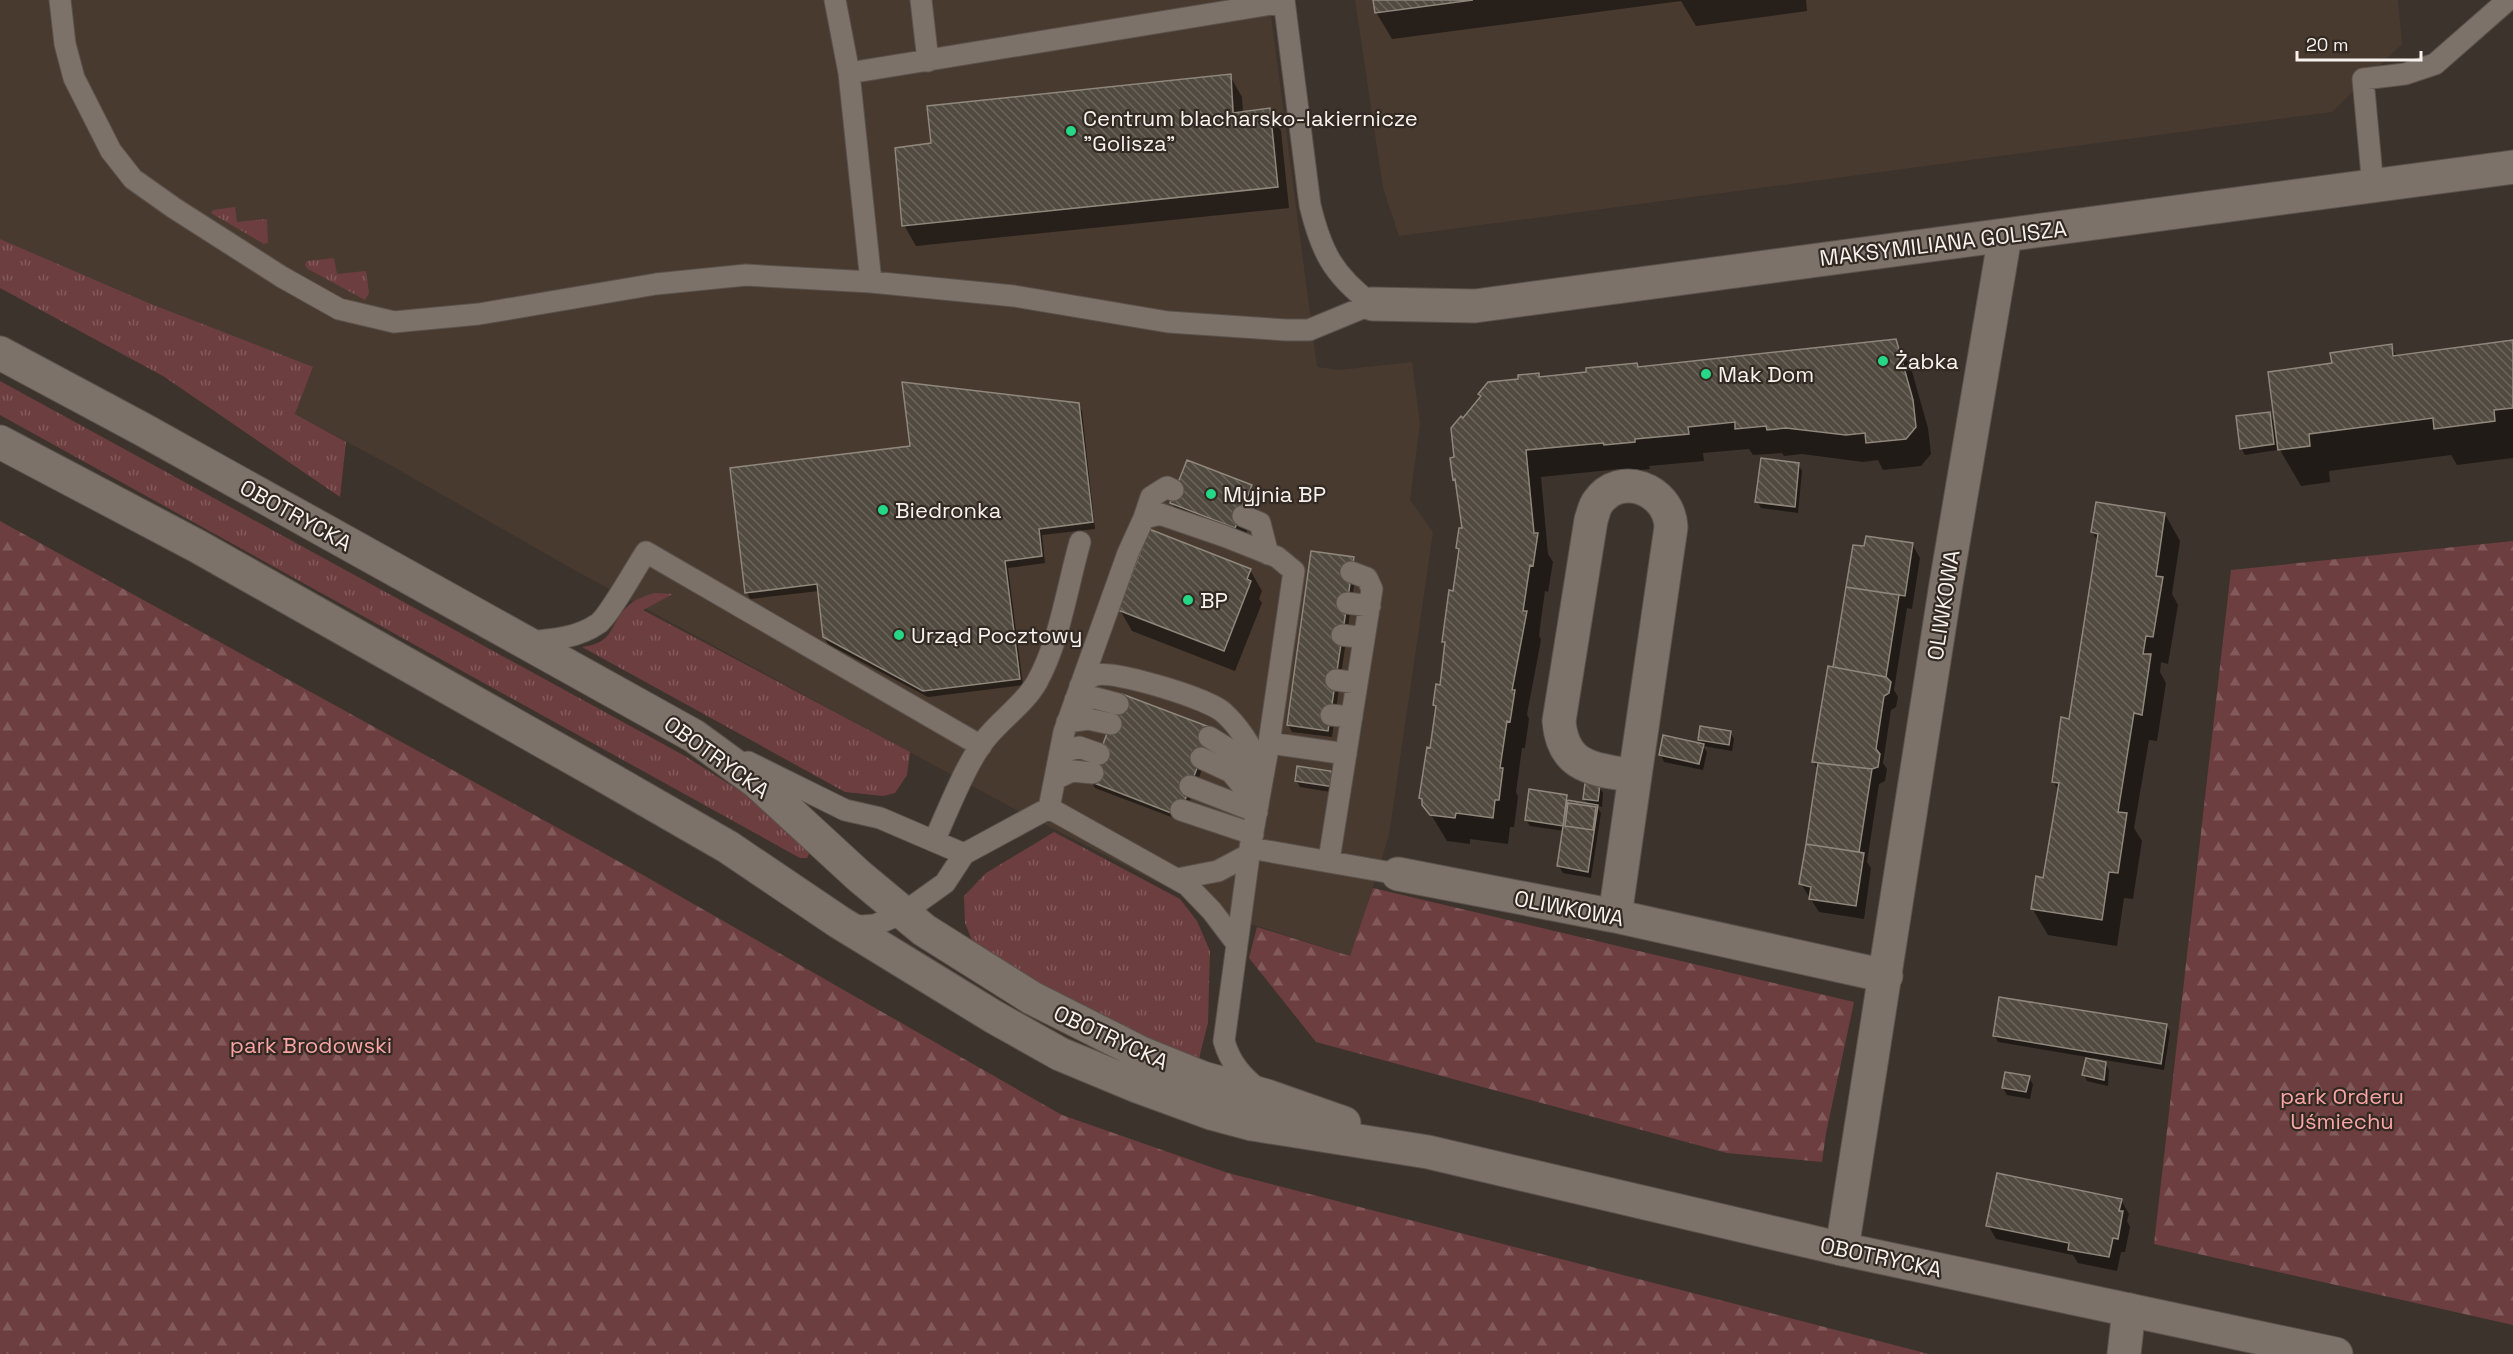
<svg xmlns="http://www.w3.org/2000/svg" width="2513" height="1354" font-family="'Space Grotesk',sans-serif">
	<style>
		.built { fill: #493a2f }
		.grass { fill: url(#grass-tufts) }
		.forest { fill: url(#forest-firs) }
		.shadow { fill: #0007; fill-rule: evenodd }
		.building { fill: url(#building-back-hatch); stroke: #8f877c; stroke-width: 1.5 }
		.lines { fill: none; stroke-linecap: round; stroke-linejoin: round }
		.service-casing { stroke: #5a524c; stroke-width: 23 }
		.minor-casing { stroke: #5a524c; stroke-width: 35 }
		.tertiary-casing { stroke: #5a524c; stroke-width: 35 }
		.service { stroke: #7d726a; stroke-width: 21 }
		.minor { stroke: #7d726a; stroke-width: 33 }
		.tertiary { stroke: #7d726a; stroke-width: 33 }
		.poi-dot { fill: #26d886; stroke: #322922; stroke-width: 2 }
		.labels { text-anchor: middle; stroke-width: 4.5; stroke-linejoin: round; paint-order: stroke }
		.poi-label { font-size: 22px; fill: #f8f1ed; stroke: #322922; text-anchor: start }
		.street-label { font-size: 22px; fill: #f8f1ed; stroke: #322922 }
		.park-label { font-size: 22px; fill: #faa4a5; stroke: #322922 }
	</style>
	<defs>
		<pattern id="grass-tufts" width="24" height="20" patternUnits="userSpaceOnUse" patternTransform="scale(1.5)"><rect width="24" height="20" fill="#6d3e3f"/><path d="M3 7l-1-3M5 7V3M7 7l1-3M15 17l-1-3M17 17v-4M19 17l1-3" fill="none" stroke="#835a5b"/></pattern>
		<pattern id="forest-firs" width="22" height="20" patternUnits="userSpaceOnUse" patternTransform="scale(1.5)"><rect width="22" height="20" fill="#6d3e3f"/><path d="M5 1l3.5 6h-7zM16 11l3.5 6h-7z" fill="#835a5b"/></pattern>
		<pattern id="building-back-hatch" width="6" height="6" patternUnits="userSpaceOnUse" patternTransform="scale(1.5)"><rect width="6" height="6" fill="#514a40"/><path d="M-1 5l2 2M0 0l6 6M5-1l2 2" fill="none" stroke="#6b655c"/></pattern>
	</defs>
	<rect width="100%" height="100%" fill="#3c332c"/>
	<path class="built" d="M0,0H1269L1317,367L1339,370L1412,362L1420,424L1410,500L1433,532L1389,835L1351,956L1219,914L1009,806L578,572L390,465L295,414L313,368L151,304L0,239Z
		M1355,0H2398L2402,44L2332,112L1399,236L1383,188Z"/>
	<path class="grass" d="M235,207L237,222L267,219L268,243L264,244L211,213L213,210Z
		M0,239L151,304L313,367L295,414L346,442L340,497L163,376L0,288Z
		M334,258L337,274L366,271L369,293L365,300L308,269L305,265L307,261Z
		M0,381L685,756L751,798L809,848V854L807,858H800L0,415Z
		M654,593L673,594L643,610L910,752L907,775L895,793L883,796L845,792L582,647C616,643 608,624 629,605C636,599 645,596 654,593Z
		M1054,832L1180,899L1197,921L1210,951L1208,1023L1198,1062L1150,1043L977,953L965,923L964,896L986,873Z"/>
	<path class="forest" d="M0,521L636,871L1062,1115L1228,1173L1929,1354H0Z
		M2513,541V1325L2154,1244L2231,570Z
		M1373,888L1854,1002L1826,1133L1822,1162L1727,1153L1316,1042L1249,958L1257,927L1350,956Z"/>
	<path class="shadow" d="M1375,0H1806L1807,11L1696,26L1681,1L1392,39L1376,12Z
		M1230,76L1242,97L1243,113L1269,110L1281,131L1289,208L916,246L904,225L933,144ZM1230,96H1233L1235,120H1232Z
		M1895,341L1911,368L1928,428L1931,454L1921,466L1883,470L1878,460L1863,462L1802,454L1784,456L1782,453L1753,455L1749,449L1703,453L1704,461L1649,466L1650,469L1621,472L1619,469L1541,477L1548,554L1553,562L1548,592L1545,591L1539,635L1541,640L1527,714L1529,719L1525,748H1522L1516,792L1518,797L1514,827H1510L1508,844L1470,839V844L1447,841L1421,798L1432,750L1437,710L1434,705L1441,687L1446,647L1443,642L1455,593L1460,553L1457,548L1464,530L1458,486L1454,479L1455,459L1463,420L1482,398L1480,394L1540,378Z
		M2513,341V458L2457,465L2451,455L2329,471L2330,482L2301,486L2280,450L2391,346L2397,357Z
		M1078,404L1082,411L1095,529L1042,535L1045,563L1008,568L1023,685L928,697L828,644L824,637L819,591L750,599L747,592L911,447Z
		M2269,414L2273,420L2277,450L2245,455L2241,448Z
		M1798,464L1802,471L1798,513L1761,508L1757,501Z
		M1251,487L1259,501L1243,541L1180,517L1172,503Z
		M2165,514L2180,541L2172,594L2178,605L2168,664L2161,662L2160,672L2166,683L2157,741L2149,740L2134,828L2142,841L2133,899L2124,898L2117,946L2048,935L2032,908L2044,879L2059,791L2053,781L2070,720L2099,543L2092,532Z
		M1912,544L1920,558L1912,609L1907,608L1894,690L1898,697L1896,707L1891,710L1883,763L1887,769L1885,781L1879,784L1867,862L1871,868L1864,919L1819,912L1801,884L1818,770L1813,761L1835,668Z
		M1353,559L1357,565L1332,737L1292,732L1288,725Z
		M1250,570L1262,591L1259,599L1262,603L1235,671L1132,631L1120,610Z
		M1730,732L1734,739L1732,751L1703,746L1707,752L1703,770L1664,762L1661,755L1703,745L1699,739Z
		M1215,736L1182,821L1095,788L1091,781Z
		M1336,774L1337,793L1300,787L1296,780Z
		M1599,786L1603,793L1602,807L1597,806L1601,813L1591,878L1563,873L1559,866L1564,831L1530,826L1526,819L1566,796L1569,802L1588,805L1585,799Z
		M2167,1026L2170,1032L2164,1070L2093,1058L2092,1060L2105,1063L2109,1070L2108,1086L2087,1081L2084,1074L2087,1057L1998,1042L1995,1036Z
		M2029,1078L2033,1084L2030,1099L2007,1095L2003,1088Z
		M2121,1200L2129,1214L2127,1221L2130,1227L2125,1252H2121L2117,1271L2078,1263L2073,1255L1996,1239L1988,1225Z"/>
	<path class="building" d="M1373,0H1473L1375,13Z
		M1231,74L1233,113L1270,108L1278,187L902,226L895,148L931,143L927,106Z
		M1896,339L1913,400L1916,427L1906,439L1866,443L1865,433L1846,435L1786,428L1767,430L1766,426L1735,429V422L1688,427L1689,434L1635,439V442L1604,445L1603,443L1526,450L1534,533H1538L1533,566L1530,565L1523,611H1527L1512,690H1515L1510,722L1507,721L1500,768H1503L1499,800H1495L1493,818L1456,813L1455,818L1430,815L1422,805V799L1419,798L1427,747L1430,748L1436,706L1433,705L1436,684L1440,685L1445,642H1442L1449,590L1453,591L1459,549L1456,548L1459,528H1462L1455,479L1453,480L1450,458L1454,457L1451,428L1461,416L1463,418L1481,396L1478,394L1488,382L1518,379V375L1539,373V377L1586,372V368L1637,363L1638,367Z
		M2513,340V408L2494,410L2495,421L2434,429L2433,418L2309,434L2310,446L2278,450L2268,372L2332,363L2330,353L2392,344L2393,356Z
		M902,382L1079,403L1093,522L1039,529L1042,556L1005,561L1020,679L923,691L823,637L817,584L745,593L730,468L910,446Z
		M2270,412L2274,444L2240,449L2236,416Z
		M1761,458L1799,463L1795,507L1755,502Z
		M1187,460L1252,485L1235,528L1170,503Z
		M2096,502L2165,513L2156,576L2163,577L2153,637L2146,636L2143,654H2151L2142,715L2134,713L2118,812L2127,813L2118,873L2109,872L2102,920L2031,909L2036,876L2043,878L2059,783L2052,782L2061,717L2069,719L2098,534L2091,532Z
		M1149,529L1251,569L1247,579L1251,581L1224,651L1118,610Z
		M1866,536L1913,543L1905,596L1846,587L1853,545L1864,546Z
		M1311,551L1354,557L1328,731L1287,725Z
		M1846,587L1899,595L1886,677L1833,667Z
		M1828,666L1886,677L1891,682L1889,693L1884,696L1876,749L1880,754L1878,767L1872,769L1812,762Z
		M1122,694L1212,728L1179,816L1089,781Z
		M1700,726L1731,731L1729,745L1698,740Z
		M1663,735L1704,744L1699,764L1659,755Z
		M1818,763L1872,769L1859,852L1806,844Z
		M1297,766L1337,772L1334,787L1295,781Z
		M1585,783L1600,785L1598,801L1583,799Z
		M1529,789L1567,795L1563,826L1525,820Z
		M1567,800L1598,805L1588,872L1557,866Z
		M1568,803L1596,807L1593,830L1565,826Z
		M1806,844L1864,853L1856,906L1809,899L1811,887L1799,884Z
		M1999,997L2167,1024L2161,1064L1993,1036Z
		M2086,1058L2106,1062L2104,1080L2082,1075Z
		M2005,1072L2030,1076L2026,1092L2002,1088Z
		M1997,1173L2122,1199L2119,1211H2123L2118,1239L2113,1238L2109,1257L2068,1250L2069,1243L1986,1226Z"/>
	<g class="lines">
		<g class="service-casing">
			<path id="service" d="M60,0L65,44L74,78L111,151L133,179L174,208L282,277L339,309L394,322L479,314L656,284L746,275L871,282L849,73L835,0
				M921,0L928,61
				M1284,0L1310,205C1321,251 1333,275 1372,304
				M849,73L1284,2
				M2373,187L2363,79L2405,74L2435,64L2508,0
				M871,282L1014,296L1168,322L1286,330H1309L1372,304
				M1243,516L1260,523L1268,554
				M1144,518L1151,497L1167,487L1173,490
				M1347,603L1370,606
				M1342,635L1364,638
				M527,642C552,640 578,638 599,623C610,614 636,567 646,552L981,746
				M1336,680L1357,683
				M1080,686C1085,682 1091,676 1096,675C1115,670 1210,699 1224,713C1242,729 1252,750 1264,771
				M1075,700L1095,698L1118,704
				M1331,715L1352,717
				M1067,722L1088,719L1111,724
				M1209,737L1235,753L1260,778
				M1269,743L1346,754
				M1060,753L1079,747L1099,754
				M1201,758L1231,772L1258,805
				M748,762L845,810L880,818L964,854
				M1055,779L1072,771L1093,773
				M1190,786L1257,812
				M1049,808L1064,732L1128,553L1144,518L1160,514L1224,536L1277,557L1294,571
				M1181,810L1253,834
				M934,841C948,811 967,760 988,736C1004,717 1025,703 1037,682C1060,640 1067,588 1080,542
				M1250,848L1398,874
				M1329,860L1372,589L1367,578L1351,572
				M1177,879L1218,871L1250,854
				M848,924L861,926L875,925L903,913L945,883L964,854L1049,808L1187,885L1212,911L1237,944
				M1259,1090C1242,1076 1230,1063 1224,1041L1250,848L1269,743L1294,571"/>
		</g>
		<g class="minor-casing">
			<path id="minor" d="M1372,304L1475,306L2513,167
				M1398,874L1615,916L1886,976
				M1615,916L1635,776C1596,769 1563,770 1559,721L1591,520C1593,515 1594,507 1598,502C1619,471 1669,488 1671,527L1635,776
				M1842,1249L1946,584L2005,236
				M2124,1354L2129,1310"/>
		</g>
		<g class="tertiary-casing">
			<path id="tertiary" d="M0,353L142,429L694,736L757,782L859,876L924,930L1032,998L1141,1053L1203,1078L1267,1096L1344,1123
				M0,442L197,546L601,774L728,847L839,922L994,1017L1060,1054L1137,1086L1211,1113L1252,1124L1428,1152L1842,1249L2336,1354"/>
		</g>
		<use href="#service" class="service"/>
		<use href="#minor" class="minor"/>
		<use href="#tertiary" class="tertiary"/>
	</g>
	<g class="poi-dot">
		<circle cx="1071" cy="131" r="6"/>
		<circle cx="1883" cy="361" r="6"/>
		<circle cx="1706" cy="374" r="6"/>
		<circle cx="1211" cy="494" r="6"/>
		<circle cx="883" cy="510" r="6"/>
		<circle cx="1188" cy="600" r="6"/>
		<circle cx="899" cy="635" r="6"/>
	</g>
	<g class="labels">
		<g class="poi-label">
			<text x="1083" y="126">Centrum blacharsko-lakiernicze<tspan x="1083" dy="25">"Golisza"</tspan></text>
			<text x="1895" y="369">Żabka</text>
			<text x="1718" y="382">Mak Dom</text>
			<text x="1223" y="502">Myjnia BP</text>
			<text x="895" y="518">Biedronka</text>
			<text x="1200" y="608">BP</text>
			<text x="911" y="643">Urząd Pocztowy</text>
		</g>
		<g class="street-label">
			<text transform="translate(1943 243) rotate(-7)" y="8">MAKSYMILIANA GOLISZA</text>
			<text transform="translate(296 515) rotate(29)" y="8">OBOTRYCKA</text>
			<text transform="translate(1943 605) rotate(-81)" y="8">OLIWKOWA</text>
			<text transform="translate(717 757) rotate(36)" y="8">OBOTRYCKA</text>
			<text transform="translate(1569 908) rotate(11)" y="8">OLIWKOWA</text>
			<text transform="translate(1111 1037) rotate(25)" y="8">OBOTRYCKA</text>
			<text transform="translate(1881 1257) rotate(12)" y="8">OBOTRYCKA</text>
		</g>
		<g class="park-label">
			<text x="311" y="1053">park Brodowski</text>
			<text x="2342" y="1104">park Orderu<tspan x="2342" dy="25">Uśmiechu</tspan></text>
		</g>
	</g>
	<path d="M2297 51v9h124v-9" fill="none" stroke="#f8f1ed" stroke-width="3"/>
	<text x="2306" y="51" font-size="18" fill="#f8f1ed" stroke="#322922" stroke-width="4.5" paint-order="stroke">20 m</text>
</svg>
